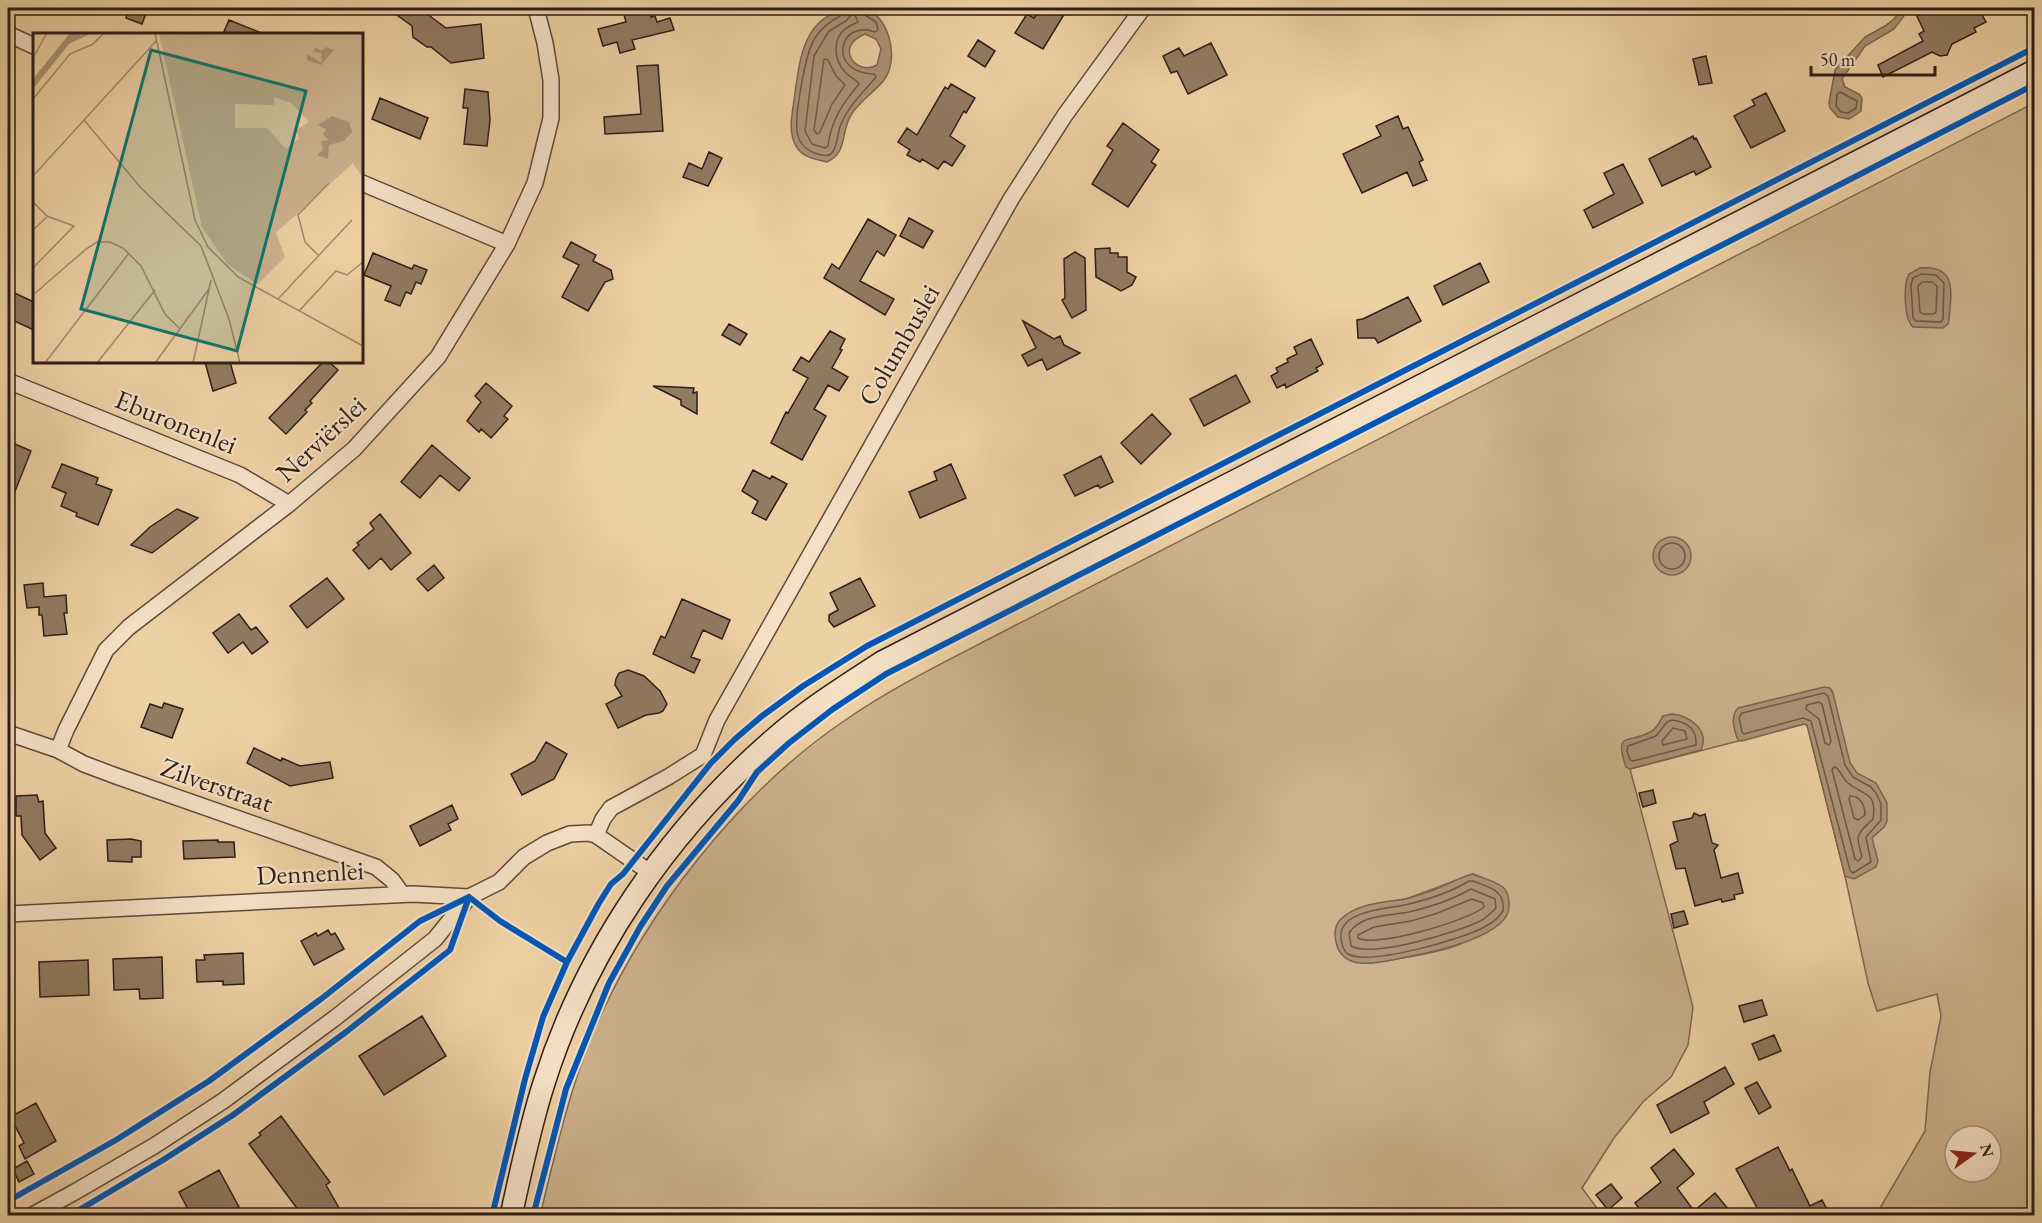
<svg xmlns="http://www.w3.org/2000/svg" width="2042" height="1223" font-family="'EB Garamond',serif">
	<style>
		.green { fill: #cdb28d; stroke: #7c6852; stroke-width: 1.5; fill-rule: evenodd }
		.water { fill: #ac9375; stroke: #79644f; stroke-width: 1.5; fill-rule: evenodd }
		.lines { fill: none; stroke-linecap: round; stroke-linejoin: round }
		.shore { stroke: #6c5846; stroke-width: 1.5 }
		.building { fill: #917b61; stroke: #2c1e17; stroke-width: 1.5 }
		.minor-casing { stroke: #5c4a3a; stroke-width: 18 }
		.secondary-casing { stroke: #2c1e17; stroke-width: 24 }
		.minor { stroke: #f4e0c4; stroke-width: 15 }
		.secondary { stroke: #f4e0c4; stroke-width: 21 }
		.cycleway-casing { stroke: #f4e0c4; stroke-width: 10 }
		.cycleway { stroke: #0057b8; stroke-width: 6 }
		.labels { text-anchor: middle; stroke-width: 4.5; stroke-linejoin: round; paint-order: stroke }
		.street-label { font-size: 27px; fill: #2c1e17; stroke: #f4e0c4 }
		.inset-road { fill: none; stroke: #a0896c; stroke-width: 1.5 }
		.view { fill: #0f766e; fill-opacity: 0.15; stroke: #0f766e; stroke-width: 3 }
		.inset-edge { fill: none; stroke: #2c1e17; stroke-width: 3 }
	</style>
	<rect width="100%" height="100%" fill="#eed0a5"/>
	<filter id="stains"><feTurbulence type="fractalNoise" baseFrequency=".00333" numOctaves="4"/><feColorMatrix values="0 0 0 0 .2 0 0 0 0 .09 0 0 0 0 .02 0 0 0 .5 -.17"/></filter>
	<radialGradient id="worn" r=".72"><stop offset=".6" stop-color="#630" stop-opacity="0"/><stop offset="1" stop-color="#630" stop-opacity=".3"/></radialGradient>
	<path class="green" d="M2034,103V1215H1876L1925,1131L1930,1072L1941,1016L1937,994L1877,1011L1868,983L1845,876L1807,725L1804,724L1630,769L1693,1007L1688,1045L1671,1077L1643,1102L1614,1138L1582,1188L1602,1215L540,1216C555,1154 569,1091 593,1033C643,915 738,793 844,721C897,684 957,656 1014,626ZM1473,874L1499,885C1493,896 1473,935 1465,941C1453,952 1379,962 1361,963L1369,905L1406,899ZM1955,1136H1991V1172H1955Z"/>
	<path class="water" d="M847,8C852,8 857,7 861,8C888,12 899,55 886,77C879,89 860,100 851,115C840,134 848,152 827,162C815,159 803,158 796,146C788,132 792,115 794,100C800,60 801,20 847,8ZM865,34L876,39L881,49L877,65C857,77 833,47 865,34Z
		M1902,8H1910L1894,29L1865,46L1842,79L1845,87L1859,94L1862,98L1861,111L1849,119L1838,117L1830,108L1829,103L1835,70L1865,37L1885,26L1894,19Z
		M1920,268C1958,265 1951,293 1949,320L1948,324L1943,328L1913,327C1904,319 1903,285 1909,274Z
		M1653 556a19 19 0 1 1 38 0a19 19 0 1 1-38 0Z
		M1824,687L1830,688L1833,693L1850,763L1857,773L1876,783L1887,803V821L1884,827L1872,838L1878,861L1876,867L1854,879L1845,876L1807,725L1804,724L1742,741L1738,740C1734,731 1730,716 1738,708Z
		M1672,714C1690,716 1710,730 1701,750L1630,769L1626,767C1613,729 1630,745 1652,731C1657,728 1660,721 1663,716Z
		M1473,874C1482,878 1495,881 1503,887C1507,891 1509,898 1509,904C1513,936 1430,953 1406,957C1381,962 1343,974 1336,942C1334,934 1335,926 1340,920C1356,903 1383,903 1405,899C1413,897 1422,894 1431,891C1443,887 1462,876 1473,874Z"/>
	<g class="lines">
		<path class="shore" d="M844,8L842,15C830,21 822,27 815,38C805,53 795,114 797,132C799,144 807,151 818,154C823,155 826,157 831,154C838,148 837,133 841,124C849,105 863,93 876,77L874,74C826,73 839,18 875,32L878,30L876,22L863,14L861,8
			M851,15H855L858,22C854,24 849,26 845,29C832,40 834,60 845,72C849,77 856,79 859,84C843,103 831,120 828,146L825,148L812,144L805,131L814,56L829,31L846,21Z
			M824,59L828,60L836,76L845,85L832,104L820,132L817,134L814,130Z
			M1840,92L1857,101L1856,108L1848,113L1841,112L1836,106L1837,94Z
			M1921,274L1936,275L1944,283L1943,319L1941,322L1916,321L1913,318L1911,285L1913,278Z
			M1922,282H1932L1937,286L1936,312L1934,314H1923L1920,312L1918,286Z
			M1659 556a13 13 0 1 1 26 0a13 13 0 1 1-26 0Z
			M1824,693L1828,696L1845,765L1853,777L1871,787L1876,793L1881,804V820L1866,837L1871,862L1853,873L1850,870L1811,721L1803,718L1744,734L1742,732L1739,718L1742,713Z
			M1819,702L1822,704L1831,741L1829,745L1825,743L1819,719L1806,709L1807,705Z
			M1672,720C1687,722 1697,729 1696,745L1633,761L1630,760L1627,751L1628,746L1656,736L1667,722Z
			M1673,728L1685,731L1687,739L1663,745L1662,741Z
			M1834,767L1837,768C1841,773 1844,780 1848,783C1864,796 1877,791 1873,819C1857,835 1855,833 1862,857L1858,861L1855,859L1832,770Z
			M1850,796C1860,796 1865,805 1865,815L1858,820L1854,818L1849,799Z
			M1469,881H1473C1488,887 1506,890 1503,911C1499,917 1492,923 1486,926C1465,939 1369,966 1348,954C1343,951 1340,939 1341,933C1345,909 1391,909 1409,904C1430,899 1451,892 1469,881Z
			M1471,889L1495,899L1496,908C1492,912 1487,917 1482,920C1460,932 1372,958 1351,946L1349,933C1361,914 1390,916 1409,912C1430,907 1452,900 1471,889Z
			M1472,899L1483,903L1484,907C1468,921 1375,948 1358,938V935L1374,927L1411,921L1435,914Z"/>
	</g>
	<path class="building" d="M129,8H148L142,24L126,18Z
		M387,8H419L446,28L481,24L484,58L451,63L431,47H427L413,37L412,26Z
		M622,8H648L651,17L655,16L657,22L670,18L674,30L632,40L635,49L620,53L617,42L603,46L598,29L626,22Z
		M1041,8H1068L1043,49L1015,33L1027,14L1034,18Z
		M1913,8H1978L1986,22L1974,28L1976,32L1952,44L1947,55L1940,56L1932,52L1883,77L1878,65L1923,41L1919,34L1924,31Z
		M229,20L264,34H223Z
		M978,40L995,51L985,67L968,56Z
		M1211,43L1227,75L1188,94L1177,71L1171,73L1163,56L1179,48L1184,56Z
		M1706,56L1712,83L1699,85L1693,59Z
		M658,65L663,131L605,134L604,117L641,114L637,66Z
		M951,84L975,98L966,113L964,111L950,136L965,146L952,166L944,161L938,169L922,159L920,162L907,155L910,150L898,142L907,128L917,135L945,87L948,89Z
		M465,89L488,92L490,120L487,146L464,144L468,108H463Z
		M1766,93L1785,131L1751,148L1734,116L1755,105L1752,100Z
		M380,98L428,118L420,139L372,119Z
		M1398,116L1403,129L1408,127L1423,160L1419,162L1427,180L1413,186L1407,172L1362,193L1343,154L1381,136L1376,126Z
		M1123,123L1159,150L1151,162L1156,165L1128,207L1092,184L1113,150L1107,146Z
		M1693,136L1694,139L1696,138L1711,167L1696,175L1694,171L1662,186L1649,159Z
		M709,152L722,158L708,186L683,177L689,163L702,169Z
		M1623,164L1643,203L1593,228L1584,210L1614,194L1604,173Z
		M909,218L933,231L923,248L900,236Z
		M868,219L896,235L884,256L877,251L860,281L894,299L885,315L824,278L832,264L839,269Z
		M571,242L596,255L593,261L611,270L613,279L605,282L588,311L562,297L579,265L563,257Z
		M1110,248V253H1118V257H1127V272L1136,277L1132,285L1121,291L1096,277L1095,249Z
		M1075,252L1085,258L1086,310L1072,318L1062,300L1065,298L1064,259Z
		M373,253L412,269L414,265L427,270L421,284L416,282L411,294L406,292L400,306L385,300L391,286L364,275Z
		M1480,263L1489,282L1443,305L1434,286Z
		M8,290L34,302V330L8,318Z
		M1408,297L1421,321L1378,343L1375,338H1358L1357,320L1363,319Z
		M1023,321L1054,339L1060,336L1064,345L1080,353L1047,370L1042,359L1028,366L1022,355L1036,348Z
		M729,324L747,334L740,345L722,335Z
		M830,331L845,339L840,349L842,350L832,368L848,377L839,391L828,385L814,409L826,416L802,460L771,443L786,412L788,413L808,378L793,370L801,357L809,362Z
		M1311,339L1323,364L1316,368L1318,371L1286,388L1285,384L1277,388L1271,376L1278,372L1276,368L1288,362L1287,359L1297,354L1294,347Z
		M205,362H230L236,383L213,391Z
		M323,362H329L338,370L310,401L312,403L305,410L307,412L286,434L269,418Z
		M1236,375L1250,402L1204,426L1190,399Z
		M486,383L512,406L504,416L508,419L491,438L481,429L479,432L467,421L481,402L475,396Z
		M653,386L694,388L693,393L697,392V414L681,405V400Z
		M1152,414L1171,434L1141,464L1121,443Z
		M8,441L31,451L8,509Z
		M432,445L470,478L459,491L440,475L420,498L401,482Z
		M1101,456L1113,482L1100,488L1098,485L1075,496L1064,475Z
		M62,464L98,478L96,484L112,490L98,525L76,516L77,513L61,506L66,493L52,487Z
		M951,464L966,498L920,518L909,492L937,480L934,472Z
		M753,470L770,479L772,476L787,484L766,520L752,513L758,501L742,491Z
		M177,509L198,518L152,553L131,545L150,527Z
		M380,514L411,553L391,570L381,558L369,569L353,550L359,545L357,543L374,529L370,523Z
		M434,565L444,578L428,591L417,579Z
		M327,578L344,599L307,628L290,606Z
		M860,578L875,606L834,627L829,621V615L838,610L830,593Z
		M43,583L44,597L66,595L67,613H64L67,634L44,636L42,615H39V607L27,608L24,585Z
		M682,599L730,620L722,639L703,630L691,657L700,660L694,673L653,654L661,636L665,638Z
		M239,614L251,630L256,627L268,642L252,654L243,642L228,653L213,633Z
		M628,670L644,676L660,691L667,704L663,711L659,713L646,715L618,728L606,704L622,696L615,685L616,679L619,673Z
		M164,703L183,709L172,738L141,727L150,704L162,708Z
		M546,742L567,754L554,779L522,795L511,774L535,761Z
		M254,748L281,761L282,758L300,766L330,762L333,778L290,786L247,763Z
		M1653,790L1656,803L1643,807L1639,793Z
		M37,795L39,802L43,801L45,833L56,848L40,860L22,835L21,816H16V796Z
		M452,805L458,819L448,824L451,830L420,846L410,826Z
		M1694,813L1700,816L1705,814L1712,843L1718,845L1714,850L1721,878L1738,873L1743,893L1734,895L1735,899L1722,902L1721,899L1695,906L1685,868L1676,869L1670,845L1678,841L1673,822L1692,818Z
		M131,839L141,841V857H132V862L108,861L107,840Z
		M218,840V842H234L235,857L184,859L183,841Z
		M1684,911L1688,924L1674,928L1671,914Z
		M328,930L331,935L335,933L344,949L314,965L301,941L316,933L318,936Z
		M243,953L244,984L223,985V981L197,982L196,960H205L204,955Z
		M162,957L163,998L140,999L139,989L114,990L113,959Z
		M88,960L89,995L40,997L39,962Z
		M1762,1000L1767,1015L1744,1022L1739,1006Z
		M422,1016L446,1056L384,1095L359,1056Z
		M1774,1035L1781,1051L1759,1060L1752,1044Z
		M1725,1067L1734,1084L1704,1102L1709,1113L1671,1133L1657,1105Z
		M1757,1082L1771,1107L1759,1114L1745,1088Z
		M36,1103L56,1141L25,1159L19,1146L24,1143L12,1120L14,1119L12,1116Z
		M281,1116L330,1182L326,1185L343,1215H302L249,1144L261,1135L259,1133Z
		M1778,1147L1790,1171L1792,1169L1810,1206L1822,1200L1830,1215H1761L1736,1169Z
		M1674,1149L1694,1174L1677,1188L1694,1211L1715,1193L1733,1215H1644L1635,1203L1661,1182L1651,1168Z
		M27,1161L34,1174L19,1182L13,1169Z
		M219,1170L239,1207L222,1215H191L179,1192Z
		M1611,1184L1622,1198L1608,1210L1596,1195Z"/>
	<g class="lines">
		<g class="minor-casing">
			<path id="minor" d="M8,34L34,46
				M362,183L507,244
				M8,381L240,475L289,504
				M8,733L58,750L84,764L116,776L376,867L392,880L402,894
				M58,750L66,730L106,650L129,627L289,504L354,449L438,357L507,244L535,183L551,118V80L545,43L536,8
				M596,835L603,819L611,808L668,777L703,755L717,720L1011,199L1065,115L1143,8
				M8,914L413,894L469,897L499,882L524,857L547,843L570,834L589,833L596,835L651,873
				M31,1216L73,1193L154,1146L223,1101L335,1018L435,939L469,897"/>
		</g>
		<g class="secondary-casing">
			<path id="secondary" d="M511,1216C521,1171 530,1126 544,1083C586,950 669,830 774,739C807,710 845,686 882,662L2034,71"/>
		</g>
		<use href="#minor" class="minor"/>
		<use href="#secondary" class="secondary"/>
		<g class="cycleway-casing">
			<path id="cycleway" d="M469,897L500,921L567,962
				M8,1201L116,1140L209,1081L321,999L420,921L469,897
				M69,1216L163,1160L233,1115L346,1032L450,950L469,897
				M492,1216L525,1079L543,1017L567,962L599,903L611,884L623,874L711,763L735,739L762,716L803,686L867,646L2034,48
				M533,1216L566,1089L609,983L640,927L667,886L738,801L757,772L789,743L833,709L886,674L2034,85"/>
		</g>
		<use href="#cycleway" class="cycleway"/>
	</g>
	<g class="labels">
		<g class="street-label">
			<text transform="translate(899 345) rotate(-60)" y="9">Columbuslei</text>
			<text transform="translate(176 422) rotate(22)" y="9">Eburonenlei</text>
			<text transform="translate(321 439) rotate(-43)" y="9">Nerviërslei</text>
			<text transform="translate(217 785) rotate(19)" y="9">Zilverstraat</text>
			<text transform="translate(310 873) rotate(-3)" y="9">Dennenlei</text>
		</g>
	</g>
	<g transform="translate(33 33)">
		<rect width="330" height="330" fill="#eed0a5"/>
		<path d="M126,0H330V145L320,130L243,200L252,224L225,251L195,232L169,194ZM241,64L258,70L276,89L263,97L266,105L253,116L234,95H202V71L241,72Z" fill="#cdb28d" fill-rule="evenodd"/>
		<path d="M37,0H59L36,11L0,56V46ZM293,14L301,17L288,32L274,27V21L289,30L288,20L280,19L282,14L288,18ZM299,83L316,89L319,99L311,108L296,112L295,126L284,122L290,117L288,108L295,107L290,101L293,96L285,92Z" fill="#ac9375"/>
		<path class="inset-road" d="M122,0L162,187L175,214L205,244L330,313M0,25L14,0M0,66L37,21L60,11L71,0M51,87L108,155L168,213L196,286L207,330M0,143L124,7M0,169L14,183L41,193L0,235M0,197L14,184M285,222L272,209L265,182L296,150M0,262L53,216L64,209H77L90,215L108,233L132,281L146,295M245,266L319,187M266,278L303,238L314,242L330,229M12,330L96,220M64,330L122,257M122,330L176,256M160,330L178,247"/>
		<path class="view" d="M118,17L273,58L204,318L48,276Z"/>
		<rect width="330" height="330" class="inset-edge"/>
	</g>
	<rect width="2042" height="1223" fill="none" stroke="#eed0a5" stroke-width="30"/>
	<rect x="9" y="9" width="2024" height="1205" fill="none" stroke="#2c1e17" stroke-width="3"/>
	<rect x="15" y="15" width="2012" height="1193" fill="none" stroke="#2c1e17" stroke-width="1.5"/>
	<g transform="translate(1973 1154) rotate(75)"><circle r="28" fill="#f4e0c4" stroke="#a4927f" stroke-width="1.5"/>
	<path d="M0-4.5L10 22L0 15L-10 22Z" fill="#8f2418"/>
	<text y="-9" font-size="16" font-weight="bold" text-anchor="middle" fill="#2c1e17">N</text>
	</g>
	<path d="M1811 66v9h124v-9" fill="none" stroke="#2c1e17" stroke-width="3"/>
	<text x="1820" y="66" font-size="18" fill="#2c1e17" stroke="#f4e0c4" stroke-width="4.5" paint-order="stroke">50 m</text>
	<rect width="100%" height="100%" filter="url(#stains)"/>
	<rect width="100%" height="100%" fill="url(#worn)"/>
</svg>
